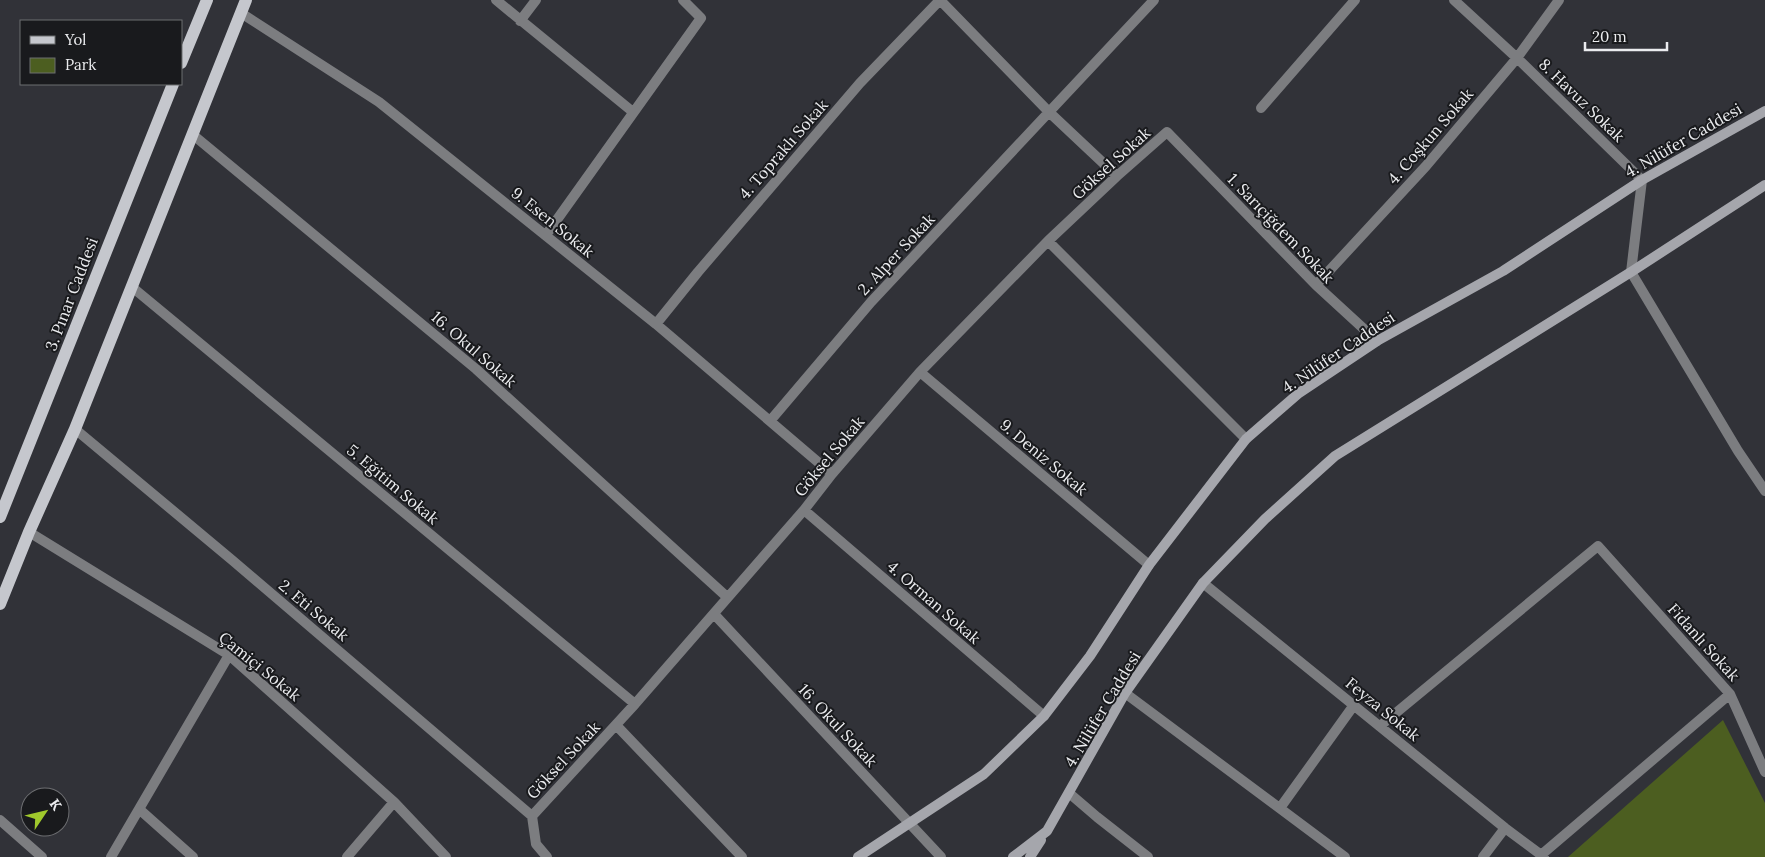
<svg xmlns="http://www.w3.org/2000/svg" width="1765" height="857" viewBox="0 0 1765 857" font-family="Lora,serif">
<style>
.green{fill:#4c5e20}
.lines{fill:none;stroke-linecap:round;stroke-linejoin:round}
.street{stroke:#7c7d80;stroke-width:10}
.secondary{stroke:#a5a6ac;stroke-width:10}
.primary{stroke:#c5c7cd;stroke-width:12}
.labels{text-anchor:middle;stroke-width:4;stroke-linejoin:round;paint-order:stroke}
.street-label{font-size:16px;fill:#ebecef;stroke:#191a1d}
</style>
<rect width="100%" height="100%" fill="#313238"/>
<path class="green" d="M1723,720l42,83v54h-197z"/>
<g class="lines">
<path class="street" d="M496,0l137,112
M940,0l110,113 67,63
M1454,0l63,58 125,122 -11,92 107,179 27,40
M241,13l138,89 277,222 176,150
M520,21l16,-21
M1261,108l94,-108
M192,134l284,235 251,228
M546,235l155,-217 -18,-18
M1048,241l198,198
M1316,285l110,-119 91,-108 42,-58
M132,287l503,417
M656,324l42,-52 162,-189 80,-83
M920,372l229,193
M770,421l101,-119 283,-302
M75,429l157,131 300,256
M804,510l240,206
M29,532l200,123 165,147 52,55
M1203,583l302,245 39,29
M714,614l227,243
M1125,693l220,164
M616,725l126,132
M1380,726l218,-180 132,148 35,78
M1069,793l28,24 51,40
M1280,808l74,-103
M139,809l54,48
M532,816l103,-112 169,-194 28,-36 88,-102 128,-131 69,-65 50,-44 149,153 61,56
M532,816l4,28 11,13
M0,820l42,37
M1541,855l189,-161
M111,857l118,-202
M347,857l47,-55
M1483,857l22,-29"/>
<path class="secondary" d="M858,857l126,-83 60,-58 46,-60 59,-91 97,-126 53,-46 78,-52 126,-70 139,-91 123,-69
M1013,857l34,-26 78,-138 78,-110 62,-64 70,-63 296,-184 134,-87
M1030,857l11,-17"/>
<path class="primary" d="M181,63l26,-63
M0,517l173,-433
M0,604l29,-72 46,-103 171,-429"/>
</g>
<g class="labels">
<g class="street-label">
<text transform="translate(1582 100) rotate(44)" y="6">8. Havuz Sokak</text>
<text transform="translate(1430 136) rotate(-49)" y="6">4. Coşkun Sokak</text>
<text transform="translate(1683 140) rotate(-30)" y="6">4. Nilüfer Caddesi</text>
<text transform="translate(783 149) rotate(-49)" y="6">4. Topraklı Sokak</text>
<text transform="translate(1111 163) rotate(-42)" y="6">Göksel Sokak</text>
<text transform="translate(553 222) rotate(39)" y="6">9. Esen Sokak</text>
<text transform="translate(1281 228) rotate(46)" y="6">1. Sarıçiğdem Sokak</text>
<text transform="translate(896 254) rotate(-47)" y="6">2. Alper Sokak</text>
<text transform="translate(71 294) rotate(-69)" y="6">3. Pınar Caddesi</text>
<text transform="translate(474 349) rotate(41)" y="6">16. Okul Sokak</text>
<text transform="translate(1338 352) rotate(-34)" y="6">4. Nilüfer Caddesi</text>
<text transform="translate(829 456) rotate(-50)" y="6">Göksel Sokak</text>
<text transform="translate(1044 457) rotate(40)" y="6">9. Deniz Sokak</text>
<text transform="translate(393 484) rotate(40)" y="6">5. Eğitim Sokak</text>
<text transform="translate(934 602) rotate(41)" y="6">4. Orman Sokak</text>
<text transform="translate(314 610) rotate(40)" y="6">2. Eti Sokak</text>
<text transform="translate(1704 642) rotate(48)" y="6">Fidanlı Sokak</text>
<text transform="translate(260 666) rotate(39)" y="6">Çamiçi Sokak</text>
<text transform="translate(1102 709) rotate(-59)" y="6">4. Nilüfer Caddesi</text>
<text transform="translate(1383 709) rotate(39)" y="6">Feyza Sokak</text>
<text transform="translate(838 725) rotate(47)" y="6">16. Okul Sokak</text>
<text transform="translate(563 760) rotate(-47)" y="6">Göksel Sokak</text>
</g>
</g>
<rect x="20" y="20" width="162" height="65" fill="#191a1d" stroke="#6d6e71"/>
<rect x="30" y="36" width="25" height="8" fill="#c5c7cd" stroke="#6d6e71"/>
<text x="65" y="45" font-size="15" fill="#ebecef">Yol</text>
<rect x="30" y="58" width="25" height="15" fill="#4c5e20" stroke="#6d6e71"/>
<text x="65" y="70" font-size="15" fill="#ebecef">Park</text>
<g transform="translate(45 812) rotate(55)"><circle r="24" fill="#191a1d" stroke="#6d6e71"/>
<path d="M0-4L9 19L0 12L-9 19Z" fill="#a0c92c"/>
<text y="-8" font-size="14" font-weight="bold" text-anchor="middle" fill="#ebecef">K</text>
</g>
<path d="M1585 42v8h82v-8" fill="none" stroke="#ebecef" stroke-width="2.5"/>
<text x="1592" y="42" font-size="15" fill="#ebecef" stroke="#191a1d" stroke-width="4" paint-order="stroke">20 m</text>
</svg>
